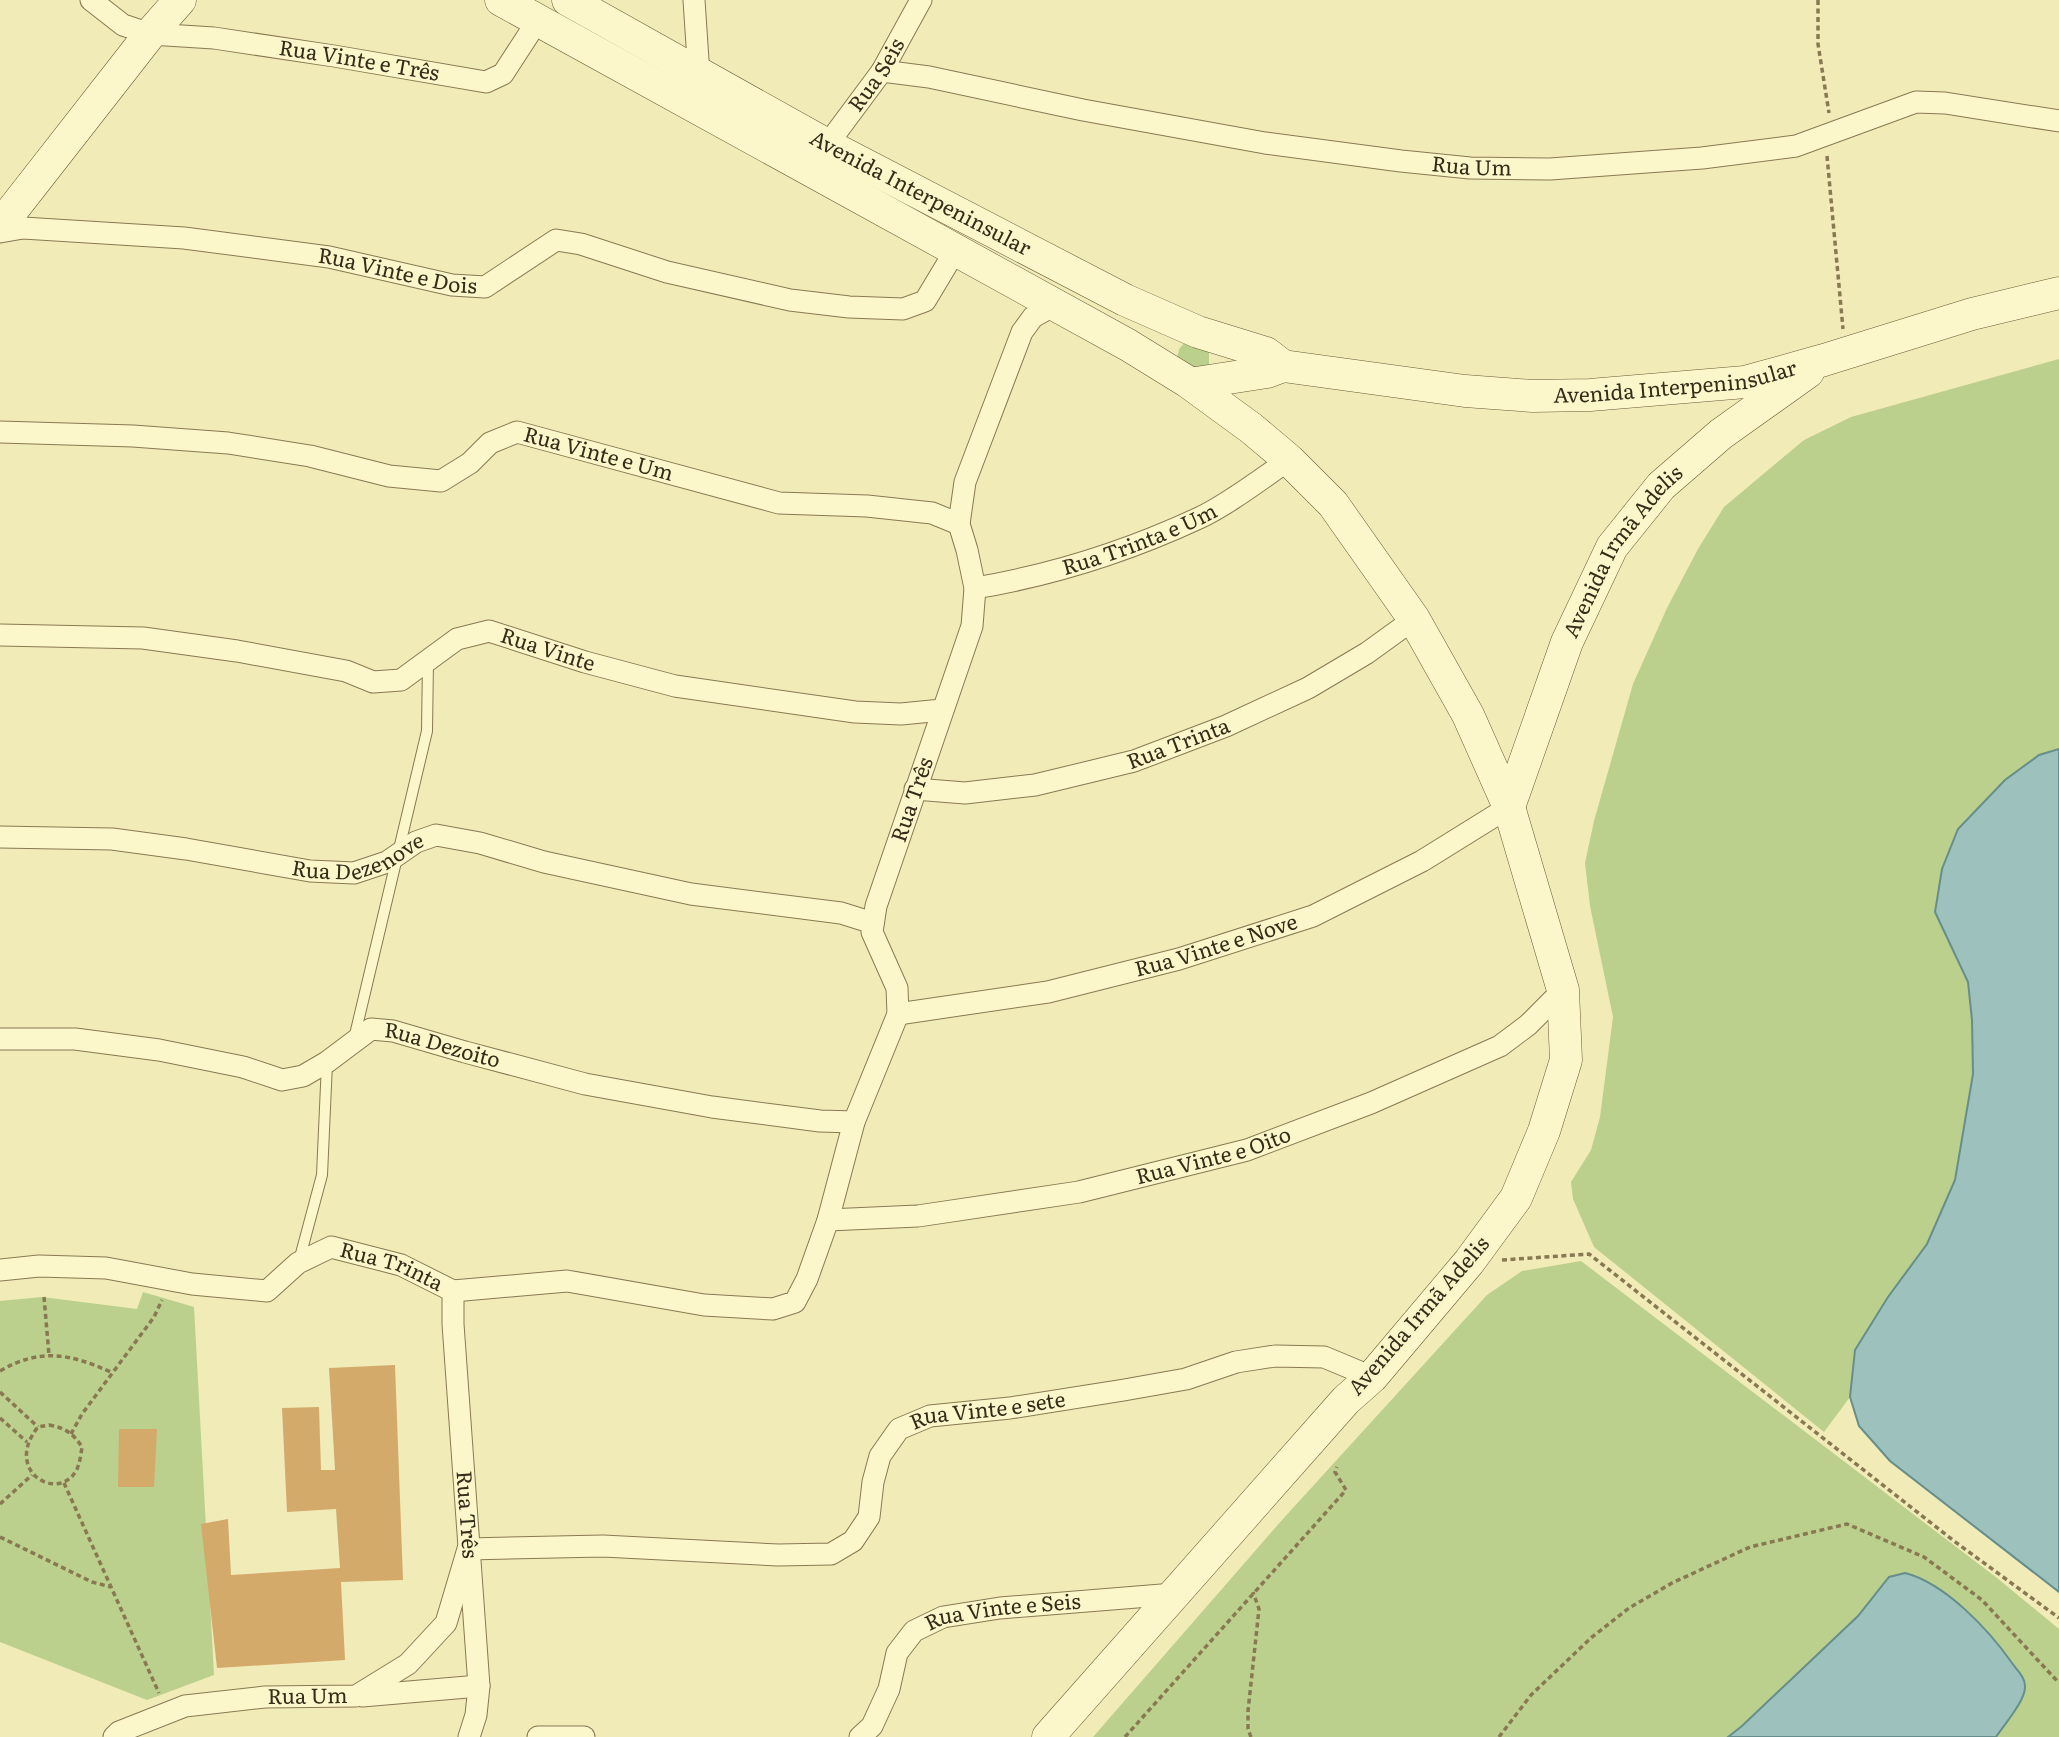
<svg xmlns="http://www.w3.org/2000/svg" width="2059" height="1737" viewBox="0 0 2059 1737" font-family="Literata,serif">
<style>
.green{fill:#bbd08c}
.water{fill:#9dc1bd;stroke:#658e8c;stroke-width:2}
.building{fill:#d3aa6a}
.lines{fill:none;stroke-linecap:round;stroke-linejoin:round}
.lane-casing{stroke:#887952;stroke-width:12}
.street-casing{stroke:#887952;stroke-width:23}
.secondary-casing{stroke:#6a5a35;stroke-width:33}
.path{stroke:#887952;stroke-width:3.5;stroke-dasharray:5 3.5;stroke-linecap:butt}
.lane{stroke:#fcf7cb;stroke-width:10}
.street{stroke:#fcf7cb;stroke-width:21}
.secondary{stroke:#fcf7cb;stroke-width:32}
.labels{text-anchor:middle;stroke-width:5;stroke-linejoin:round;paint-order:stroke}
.street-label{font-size:21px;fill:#362c19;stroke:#f8f4c8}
</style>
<rect width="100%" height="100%" fill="#f1ebb8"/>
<path class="green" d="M1186,341l23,8v16l-8,7 -24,-13 2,-10z
M2059,359v390l-20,6 -81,74 -16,40 -6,43 32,70 4,38 1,54 -18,106 -28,64 -39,53 -33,53 -5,47 -26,35 -230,-185 -21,-48 -2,-17 20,-32 9,-33 13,-100 -23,-111 -5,-43 9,-42 39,-137 34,-76 31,-59 26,-42 80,-67 47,-23z
M1581,1261l416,317 62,51v108h-966l189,-217 205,-225 35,-24z
M143,1292l51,15 20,368 -67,25 -147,-58v-341l42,-4 95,12z"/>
<path class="water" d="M2059,749v843l-169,-131 -31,-35 -9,-29 5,-47 33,-53 39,-53 28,-64 18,-106 -1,-54 -4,-38 -33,-70 7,-43 16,-40 47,-49 34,-25z
M1905,1573c40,10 84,57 107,90 5,7 13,14 13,23 1,14 -21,39 -29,51h-268l14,-11 116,-110 31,-39z"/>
<path class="building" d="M395,1365l8,215 -62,2 4,78 -128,8 -16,-144 27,-5 3,56 109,-7 -4,-59 -49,3 -5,-104 37,-1 2,63h14l-6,-102z
M119,1429h38l-3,58h-36z"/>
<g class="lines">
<g class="lane-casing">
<path id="lane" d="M354,1039l73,-308 1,-70
M299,1261l23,-86 5,-112"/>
</g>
<g class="street-casing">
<g id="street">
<path id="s1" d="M91,0l32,25 27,9 64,4 120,18 152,26 17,-8 35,-54"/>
<path d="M694,0l5,75"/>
<path id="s2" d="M882,71l47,6 154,33 182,33 136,18 69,7 80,1 152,-11 94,-12 120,-44 29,1 114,18"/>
<path id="s3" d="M827,145l55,-74 39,-71"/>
<path id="s4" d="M0,232l23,-4 161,10 145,19 123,28 33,2 71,-47 25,4 86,28 123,28 59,7 54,2 22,-8 30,-50"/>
<path id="s5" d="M0,432l133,4 95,7 82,13 79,20 52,5 29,-18 20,-20 27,-11 262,71 88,3 65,7 27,11"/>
<path id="s6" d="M975,588c78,-13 153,-37 224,-70 30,-14 63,-40 90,-58"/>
<path id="s7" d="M0,635l143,3 94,13 109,20 27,11 28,-2 56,-41 32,-8 96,31 90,24 180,26 46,2 41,-4"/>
<path id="s8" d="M915,789l50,4 70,-8 99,-24 92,-35 82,-38 59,-35 47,-34"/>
<path id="s9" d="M0,837l112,2 74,10 124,22 44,2 33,-11 29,-20 20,-7 44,8 64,19 147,32 150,19 32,10"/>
<path id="s10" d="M898,1014l150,-22 131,-33 134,-43 109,-55 87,-54"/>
<path id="s11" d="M0,1039h75l84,11 84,17 39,13 21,-4 24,-14 44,-33 22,2 72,21 120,32 127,23 108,14 34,1"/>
<path id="s12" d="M828,1220l90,-4 161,-24 168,-42 124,-47 129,-57 28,-21 35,-35"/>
<path id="s13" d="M0,1270l39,-4 67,2 86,16 75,7 31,-28 33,-16 70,18 52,26 114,-10 137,24 69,4 22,-7 12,-23 21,-59 26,-98 44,-108 -1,-26 -25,-56 4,-26 96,-280 3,-38 -8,-38 -8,-26 6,-42 57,-150 11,-15 22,-12"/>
<path id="s14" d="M453,1291v33l26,362 -3,29 -7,22"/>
<path d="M362,1696l117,-10"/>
<path id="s15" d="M114,1737l5,-5 66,-26 80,-9 91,-1 52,-32 38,-41 22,-74 135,-3 175,9 53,-1 22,-13 16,-24 4,-35 7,-26 19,-27 31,-13 80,-8 114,-18 62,-11 50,-17 39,-6 49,1 48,20"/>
<path d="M538,1737h46"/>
<path id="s16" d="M860,1737l12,-11 17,-37 8,-36 17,-22 29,-14 57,-9 174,-14"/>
</g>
</g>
<g class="secondary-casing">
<g id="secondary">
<path d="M501,0l627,345 60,37 63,46 38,32 44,44 81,115 54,96 41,92 54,183 3,70 -22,71 -28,67 -47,64 -97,115 -26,23 -298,337"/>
<path id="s17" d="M568,0l259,145 298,155 73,32 68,21 17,13 182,25 68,5 57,-1 155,-13 79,-22 148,-46 87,-21"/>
<path d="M0,226l150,-192 30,-34"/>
<path d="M1196,383l71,-11 16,-6"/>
<path id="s18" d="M1509,807l58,-165 45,-95 49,-61 60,-52 87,-62"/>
</g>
</g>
<path class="path" d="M1818,0v44l11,69
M1827,156l16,173
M1502,1260l87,-6 365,287 105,77
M44,1297l5,58
M0,1371c41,-24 71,-17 113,2
M0,1392l38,35
M0,1418l27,24
M49,1425c16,3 24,8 33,22 -1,7 -2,15 -5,22 -17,35 -75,3 -39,-42z
M71,1434l11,-20 72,-97 8,-17
M64,1483l95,210
M0,1504l32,-29
M0,1537l92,45 19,5
M1125,1737l221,-247 -11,-18 2,-5
M1251,1737l-3,-8v-18l11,-102 -6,-17
M1499,1737l32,-42 61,-58 37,-29 43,-25 78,-36 97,-23 77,33 58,43 77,83"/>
<use href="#lane" class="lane"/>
<use href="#street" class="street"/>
<use href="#secondary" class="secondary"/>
</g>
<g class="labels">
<g class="street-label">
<text dy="7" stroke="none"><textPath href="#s1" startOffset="280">Rua Vinte e Três</textPath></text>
<text dy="7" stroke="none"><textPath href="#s3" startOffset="86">Rua Seis</textPath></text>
<text dy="7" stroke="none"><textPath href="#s2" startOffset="598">Rua Um</textPath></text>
<text dy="7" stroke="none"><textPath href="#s17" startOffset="402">Avenida Interpeninsular</textPath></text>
<text dy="7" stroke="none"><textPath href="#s4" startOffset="401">Rua Vinte e Dois</textPath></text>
<text dy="7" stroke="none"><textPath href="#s17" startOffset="1200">Avenida Interpeninsular</textPath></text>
<text dy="7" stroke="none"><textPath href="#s5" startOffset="621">Rua Vinte e Um</textPath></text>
<text dy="7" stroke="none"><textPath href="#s6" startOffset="172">Rua Trinta e Um</textPath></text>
<text dy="7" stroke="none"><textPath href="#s18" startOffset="282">Avenida Irmã Adelis</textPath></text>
<text dy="7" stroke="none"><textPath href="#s7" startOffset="570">Rua Vinte</textPath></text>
<text dy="7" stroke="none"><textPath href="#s8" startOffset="270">Rua Trinta</textPath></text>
<text dy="7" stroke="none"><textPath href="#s13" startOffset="1356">Rua Três</textPath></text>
<text dy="7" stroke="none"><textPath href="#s9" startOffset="364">Rua Dezenove</textPath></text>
<text dy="7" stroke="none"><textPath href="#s10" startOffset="326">Rua Vinte e Nove</textPath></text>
<text dy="7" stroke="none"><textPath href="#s11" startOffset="464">Rua Dezoito</textPath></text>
<text dy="7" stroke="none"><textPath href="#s12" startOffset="392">Rua Vinte e Oito</textPath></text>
<text dy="7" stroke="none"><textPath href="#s13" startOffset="411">Rua Trinta</textPath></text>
<text transform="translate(1419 1316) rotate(-49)" y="7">Avenida Irmã Adelis</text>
<text dy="7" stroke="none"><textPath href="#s15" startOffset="1048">Rua Vinte e sete</textPath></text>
<text dy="7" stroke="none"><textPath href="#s14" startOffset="224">Rua Três</textPath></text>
<text dy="7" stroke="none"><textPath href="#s16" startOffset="214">Rua Vinte e Seis</textPath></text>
<text dy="7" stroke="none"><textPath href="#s15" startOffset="201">Rua Um</textPath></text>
</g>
</g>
</svg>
